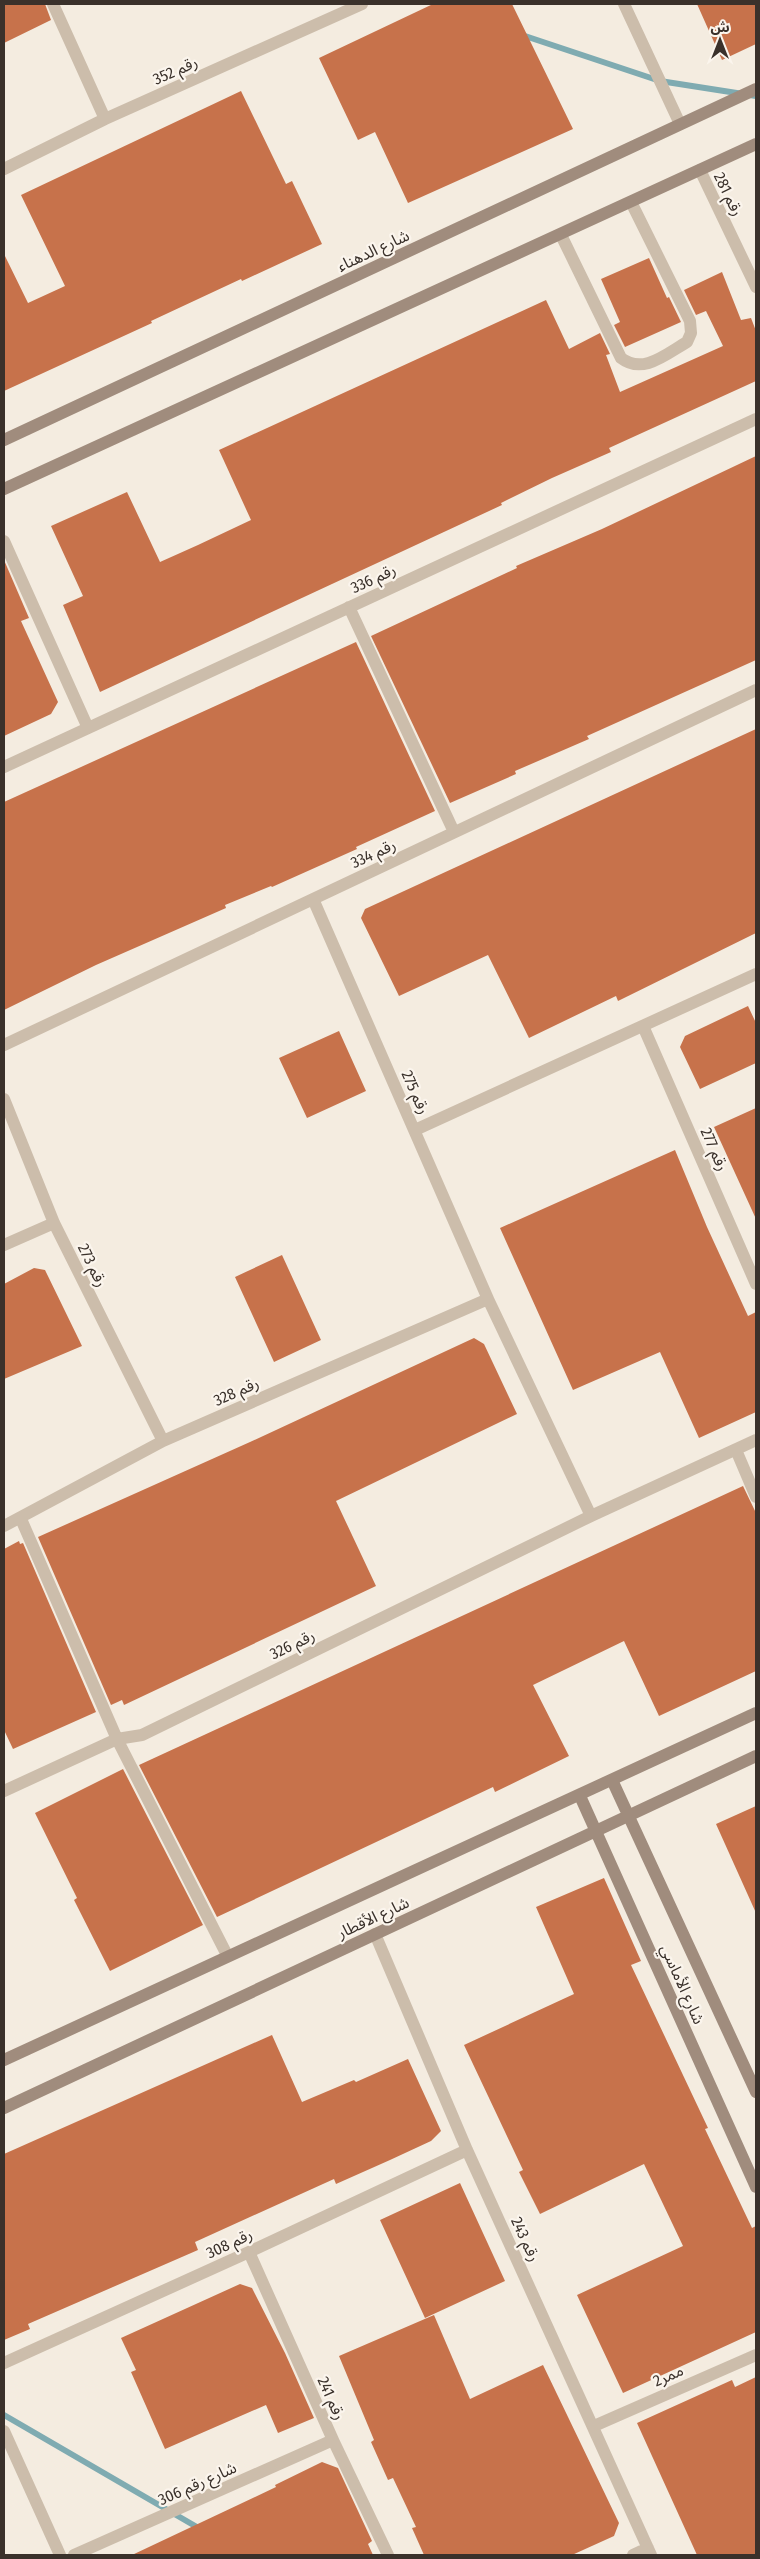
<svg xmlns="http://www.w3.org/2000/svg" width="760" height="2559" viewBox="0 0 760 2559" font-family="'Fira Sans Condensed','Noto Sans Arabic',sans-serif">
<style>
.lines{fill:none;stroke-linecap:round;stroke-linejoin:round}
.stream{stroke:#7fabb1;stroke-width:6}
.building{fill:#c7724b}
.lane{stroke:#ccbdab;stroke-width:12}
.street{stroke:#ccbdab;stroke-width:12}
.secondary{stroke:#a08c7d;stroke-width:12}
.labels{text-anchor:middle;stroke-width:4.5;stroke-linejoin:round;paint-order:stroke}
.street-label{font-size:16px;fill:#3a312b;stroke:#fbf5ed}
</style>
<rect width="100%" height="100%" fill="#f4ece0"/>
<g class="lines">
<path class="stream" d="M522,35l138,46 96,15
M4,2415l198,115"/>
</g>
<path class="building" d="M4,4h41l6,16 -47,23z
M433,4h79l61,125 -165,74 -33,-71 -17,8 -39,-82z
M697,4h59v40l-34,16z
M241,91l45,93 6,-3 30,63 -80,37 -1,-2 -90,42 1,2 -148,68v-137l24,49 37,-17 -44,-91z
M649,258l18,40 2,-1 12,25 -56,25 -11,-22 6,-3 -19,-43z
M722,272l19,48 10,-2 5,13v50l-147,67 2,4 -59,26 -51,25 1,2 -402,187 -37,-87 20,-9 -32,-70 76,-34 33,70 38,-17 53,-25 -32,-70 327,-150 23,49 31,-16 10,21 -4,1 14,37 103,-46 -17,-35 -10,4 -12,-25z
M756,456v204l-169,76 2,3 -74,32 1,3 -66,29 -79,-167 146,-68 -1,-2 86,-37z
M4,560l25,58 -8,3 37,81 -7,12 -47,22z
M356,642l79,169 -79,36 1,2 -85,38 -1,-1 -46,19 1,3 -130,57 -92,45v-208z
M756,729v204l-138,68 -2,-5 -87,42 -41,-83 -89,41 -38,-78 4,-9z
M748,1006l8,17v40l-56,26 -20,-42 5,-11z
M339,1031l27,60 -59,27 -28,-60z
M756,1108v111l-42,-92z
M675,1150l32,77 41,89 8,-4v100l-57,26 -39,-86 -87,38 -73,-162z
M282,1255l39,85 -47,22 -39,-85z
M34,1268l11,2 37,76 -78,33v-95z
M474,1338l10,6 33,70 -181,87 40,85 -252,119 -2,-5 -11,5 -73,-168 212,-95z
M743,1486l13,27v158l-97,45 -35,-75 -91,44 36,71 -74,36 -2,-5 -276,130 -78,-152z
M19,1541l1,3 3,-1 73,169 -83,37 -9,-19v-181z
M123,1769l80,156 -93,46 -36,-71 3,-2 -42,-85z
M756,1806v107l-40,-89z
M604,1878l37,83 -10,4 77,163 -3,1 47,99 4,-2v106l-133,61 -46,-98 106,-49 -39,-82 -104,50 -21,-42 4,-2 -59,-125 110,-51 -38,-87z
M272,2035l30,67 52,-22 2,2 52,-23 33,72 -10,10 -41,19 -54,24 -2,-5 -139,63 3,8 -170,74 2,5 -26,11v-186z
M460,2183l45,98 -80,37 -45,-98z
M240,2284l12,4 33,65 29,65 -36,15 -12,-28 -101,44 -34,-77 5,-2 -15,-32z
M434,2315l36,84 73,-34 76,158 -5,13 -42,19h-148l-12,-27 4,-1 -23,-49 -5,2 -17,-38 3,-2 -35,-84z
M756,2377v178h-59l-60,-132 95,-43 3,7z
M322,2462l16,6 34,73 -4,3 5,11h-241l144,-68 -1,-2z"/>
<g class="lines">
<path class="lane" d="M561,235l60,123c22,17 45,-4 66,-16l4,-9 -1,-12 -59,-119"/>
<path class="street" d="M53,4l52,115
M624,4l56,120
M4,169l101,-50 257,-115
M700,170l56,117
M4,541l84,187
M349,607l105,225
M4,767l752,-348
M313,899l175,400 103,217
M643,1026l113,258
M4,1045l752,-355
M4,1099l50,124 109,218
M415,1130l341,-156
M4,1245l50,-22
M736,1450l20,47
M21,1519l96,220 110,216
M4,1526l159,-85 325,-142
M4,1791l113,-52 25,-4 449,-219 165,-76
M375,1934l92,216 184,405
M249,2252l84,188 55,115
M4,2363l245,-111 218,-102
M594,2426l162,-71
M4,2431l56,124
M74,2555l259,-115
M633,2555l15,-7"/>
<path class="secondary" d="M4,440l752,-351
M4,489l752,-345
M612,1780l144,312
M580,1796l176,391
M4,2060l752,-347
M4,2108l752,-352"/>
</g>
<g class="labels">
<g class="street-label">
<text transform="translate(175 70) rotate(-24)" y="6">رقم 352</text>
<text transform="translate(729 194) rotate(64)" y="6">رقم 281</text>
<text transform="translate(373 250) rotate(-25)" y="6">شارع الدهناء</text>
<text transform="translate(373 578) rotate(-25)" y="6">رقم 336</text>
<text transform="translate(373 853) rotate(-25)" y="6">رقم 334</text>
<text transform="translate(416 1092) rotate(66)" y="6">رقم 275</text>
<text transform="translate(715 1149) rotate(66)" y="6">رقم 277</text>
<text transform="translate(93 1265) rotate(64)" y="6">رقم 273</text>
<text transform="translate(236 1391) rotate(-24)" y="6">رقم 328</text>
<text transform="translate(292 1644) rotate(-26)" y="6">رقم 326</text>
<text transform="translate(373 1917) rotate(-25)" y="6">شارع الأقطار</text>
<text transform="translate(683 1984) rotate(66)" y="6">شارع الأماسي</text>
<text transform="translate(526 2239) rotate(65)" y="6">رقم 243</text>
<text transform="translate(229 2243) rotate(-25)" y="6">رقم 308</text>
<text transform="translate(668 2375) rotate(-24)" y="6">ممر2</text>
<text transform="translate(332 2398) rotate(66)" y="6">رقم 241</text>
<text transform="translate(197 2483) rotate(-24)" y="6">شارع رقم 306</text>
</g>
</g>
<rect width="760" height="2559" fill="none" stroke="#3a312b" stroke-width="10"/>
<g transform="translate(720 40)" stroke="#fbf5ed" stroke-width="4" paint-order="stroke">
<path d="M0-4L9 19L0 12L-9 19Z" fill="#3a312b"/>
<text y="-8" font-size="14" font-weight="bold" text-anchor="middle" fill="#3a312b">ش</text>
</g>
</svg>
